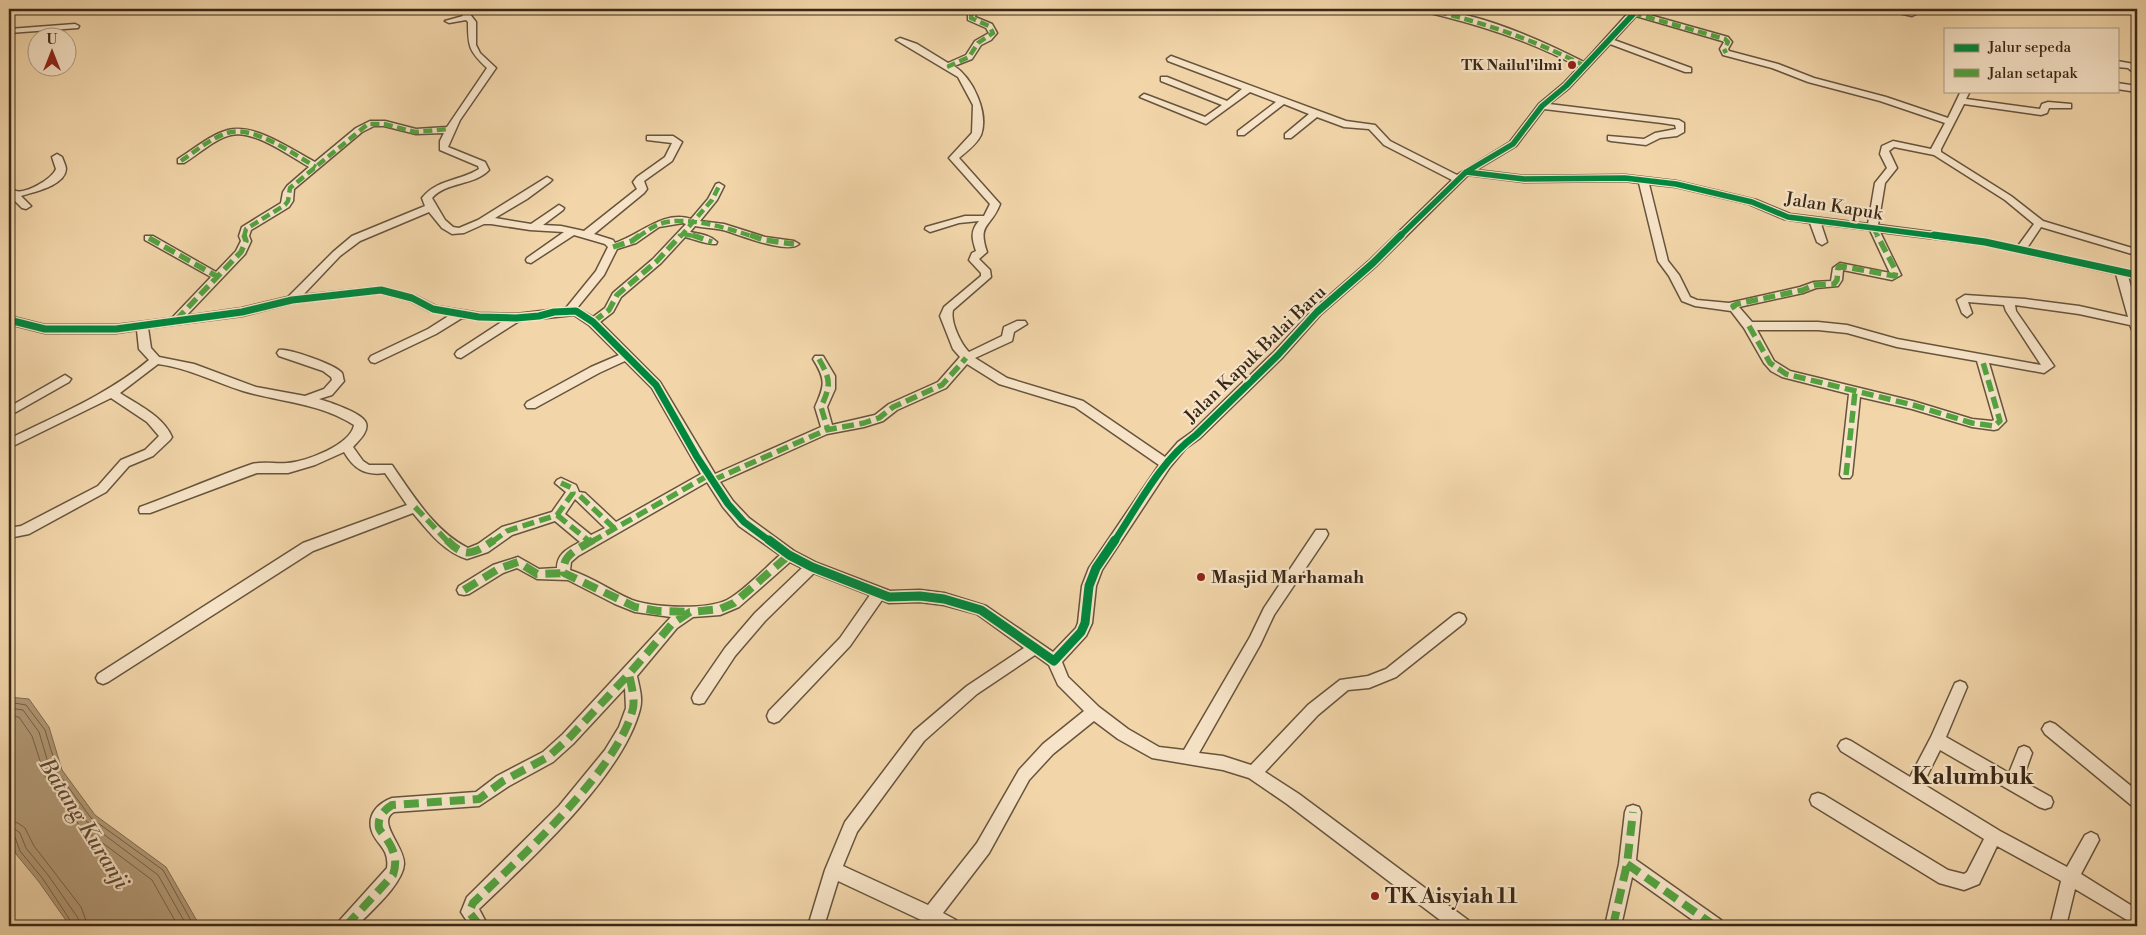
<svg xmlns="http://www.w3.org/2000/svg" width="2146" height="935" viewBox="0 0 2146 935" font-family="'Libre Bodoni',serif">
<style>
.water{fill:#b39b78;stroke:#826d51}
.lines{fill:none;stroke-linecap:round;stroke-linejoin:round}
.shore{stroke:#766248;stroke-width:1}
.street-casing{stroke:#67543c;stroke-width:3}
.street{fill:#f7e4c8;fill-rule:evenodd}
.quiet-far2{stroke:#53a340;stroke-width:4.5;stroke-dasharray:9 4.5;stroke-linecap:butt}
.quiet-far1{stroke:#53a340;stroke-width:5.5;stroke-dasharray:12 5.5;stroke-linecap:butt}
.quiet{stroke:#53a340;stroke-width:8;stroke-dasharray:15 8;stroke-linecap:butt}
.cycleway-far2-casing{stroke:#f7e4c8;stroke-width:8}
.cycleway-far1-casing{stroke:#f7e4c8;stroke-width:10}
.cycleway-casing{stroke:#f7e4c8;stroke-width:12}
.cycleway-far2{stroke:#00873e;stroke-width:5.5}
.cycleway-far1{stroke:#00873e;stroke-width:7}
.cycleway{stroke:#00873e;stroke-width:9}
.poi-dot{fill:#8f2418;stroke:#f7e4c8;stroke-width:2}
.labels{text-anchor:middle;stroke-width:4.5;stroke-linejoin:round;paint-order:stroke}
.far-poi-label{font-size:15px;font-weight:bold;fill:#392817;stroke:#f7e4c8;text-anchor:end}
.street-label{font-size:18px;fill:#392817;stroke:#f7e4c8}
.poi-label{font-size:18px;font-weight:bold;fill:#392817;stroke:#f7e4c8;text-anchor:start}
.near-poi-label{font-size:21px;font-weight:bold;fill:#392817;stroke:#f7e4c8;text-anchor:start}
.near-water-label{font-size:22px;font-style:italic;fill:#5e4a34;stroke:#f7e4c8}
.near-quarter-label{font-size:24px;font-weight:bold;fill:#392817;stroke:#f7e4c8}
</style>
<rect width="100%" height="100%" fill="#f2d6aa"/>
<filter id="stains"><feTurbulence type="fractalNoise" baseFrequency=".004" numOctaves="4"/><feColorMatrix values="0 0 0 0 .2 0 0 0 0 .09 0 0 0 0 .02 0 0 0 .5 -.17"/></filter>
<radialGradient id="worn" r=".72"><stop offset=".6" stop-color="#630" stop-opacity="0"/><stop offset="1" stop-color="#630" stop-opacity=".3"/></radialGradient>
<path class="water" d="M9,697l20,2 20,28 13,43 33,45 71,52 34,59h-130l-31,-44 -23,-28 -7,-21z"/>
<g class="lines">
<path class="shore" d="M9,702l17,3 19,25 13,43 33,45 72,52 31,56
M9,708l14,2 16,22 13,44 34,45 72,54 29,51
M9,716l10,1 13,19 14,43 34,47 72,54 26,46
M9,821l9,2 7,5 9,18 47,61 7,19
M9,828l6,1 5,4 6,15 22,27 30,43 2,8
M9,835l6,2 5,14 23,28 31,47"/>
<g class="street-casing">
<path id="street" d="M458,9h8l10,13v23l4,8 16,15 -36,52 -12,27 37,15 4,8c-15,16 -42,11 -57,28l13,22 8,7 6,1 19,-8 69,-43 5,3 -2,2 -23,17 -32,19 36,6 28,-19 5,3 -1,2 -20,15 18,1 23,5 53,-42 -4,-7 4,-5 28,-20 7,-14 -25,-3v-4h26l9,6 -10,19 -28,20 3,8 -3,4 -50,41 19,6 2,3c25,-8 48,-33 76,-24l17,-20 8,-15 3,-1 5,3 -7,14 -17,21 24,3 41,13 29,4 5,3c-12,11 -61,-10 -76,-14 -9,-2 -18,-2 -28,-4l-5,6c10,2 20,3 27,10l-1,2c-8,1 -22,-5 -31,-7l-24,26 -40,34 -8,15 -13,10 60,60 55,92 106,-47 -6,-20c10,-22 11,-27 -2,-48l2,-3h8l12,20v13l-8,18 5,18 43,-10 14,-11 49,-22 22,-25 -7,-8 -13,-33 4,-9 37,-31v-3l-12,-13 3,-7 4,-2c-4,-12 -6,-20 3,-30l-20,2 -29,9 -5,-3 1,-2 39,-11h19l6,-12 -41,-46 23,-25 1,-28 -15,-28 -62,-37 4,-2 17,6 31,19 18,-8 9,-14 14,-8 -3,-5 -18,-8v-8l4,-2 4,2 -1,5 17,7 5,9 -6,7 -10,5 -9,14 -18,7c19,12 35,47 27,69 -4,9 -15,17 -22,23l41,46c-9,24 -23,19 -13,48l-8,7 11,11 1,7 -38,33c-3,12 8,34 16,42l33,-16 2,-9 13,-6h8l2,3 -13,8 -2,9 -37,17 32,20 76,23 82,56 13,-15 14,-10 82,-80 39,-42 56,-49 83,-81 -68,-35 -15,-16 -25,-2 -27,-10 -26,21h-6v-4l24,-20 -25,-10 -40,31h-6v-4l38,-29 -26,-10 -44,32 -66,-27 4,-3 3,1 58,22 17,-12 -61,-24v-4h6l60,24 15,-12 -74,-28 -1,-2 4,-3 175,65 29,4 15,16 67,34 53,-33 29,-38 24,-20 16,-17c-50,-27 -102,-43 -157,-56l-1,-2c50,0 118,30 163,53l46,-51 4,-2h8l-3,3 89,25 4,5 -4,7 1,2 49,13 36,14 72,19 62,21 13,-27h9l-4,8 74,10 2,-5 6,-2 23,2v4h-22l-2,5 -6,2 -77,-11 -23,45v3l70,44 32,25 89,27 5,-1v6l-5,1 -91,-27 -14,21 110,24v6l-9,-2 9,34v23l-4,-1 -3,-7 -51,-11 -64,-9 1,6 38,55 -10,7 -55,-10 17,58 -8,8 -4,1 -22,-3 -60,-18 -52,-12 -8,78 -2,3h-8l-2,-3 9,-81 -67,-17 -11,-6 -7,-8 -20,-35 -13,-17 -36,-5 -13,-5 -13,-25 -11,-15 -19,-78 -14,-2 -101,1 -56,-7 -91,90 -56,49 -39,44 -82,80 -14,10 -16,19 -68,103 -6,16 -4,37 -6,13 -24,26 6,15 31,30 29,22 31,18 25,3 66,-113 14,-29 52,-78h10l2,4 -2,4 -52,77 -14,30 -61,108 24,3 28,9 57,-60 32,-25 28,-4 18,-7 68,-54 5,-2 5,2 2,4 -2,4 -68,54 -27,11 -21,2 -30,25 -53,57 34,22 169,126 2,6h-22l-161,-122 -38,-26 -26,-8 -71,-12 -34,-19 -24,-18 -41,33 -24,26 -40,73 -46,60 13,7 2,6h-24l-96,-45 -14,45h-16l17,-56 20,-48 69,-91 53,-45 57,-38 -47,-34 -33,-9 -24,-3 -31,1 -7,-3 -32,46 -71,75 -5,2 -5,-2 -2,-5 2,-5 71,-73 30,-43 -56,-22 -49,48 -30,35 -31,47 -5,1 -5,-1 -2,-5 2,-5 31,-45 30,-35 47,-45 -12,-6 -51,45 -19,8 -27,2 -16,11 -40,48c2,10 6,22 3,33 -17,67 -111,152 -161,200l9,17h-18l-9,-14 6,-15 92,-91 46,-56 14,-23 7,-19 -1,-20 -52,56 -20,18 -44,24 -30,20 -85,6c-18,10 11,35 10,52 -1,20 -33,47 -47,62h-19l2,-6 47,-52c3,-21 -13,-24 -16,-40 -3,-15 8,-25 21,-30l84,-6 21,-16 46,-24 20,-18 108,-117 -36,-5 -20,-8 -47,-24 -31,-1 -20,-11 -14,5 -34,21 -5,1 -5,-1 -2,-4 2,-4 34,-21 25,-8 21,12 18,-1c0,-15 12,-20 23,-26l-25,-21 -43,14 -24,17 -21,7c-23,-7 -39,-28 -54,-46l-100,38 -205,131 -5,2 -5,-2 -2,-4 2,-4 205,-131 104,-38 -22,-32c-20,3 -31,-4 -41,-21l-29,13 -27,8h-31l-107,40h-10l-1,-3 1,-3c38,-14 75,-30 112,-43 11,-3 24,0 35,-1 18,-1 64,-18 67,-38 -34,-22 -73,-23 -111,-34 -29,-9 -54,-23 -85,-27l-38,29c18,12 43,23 52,44l-2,3 -17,16 -24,10 -23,26 -77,42 -20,4v-10l12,-2 77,-40 23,-26 24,-10 14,-14 -12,-14 -36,-24 -102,50v-9c48,-24 98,-44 140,-79l-10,-11 -2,-19 -21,3h-71l-36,-9v-8l36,9h71l56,-7 39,-41 -66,-37v-4h8l63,36 20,-21 5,-10 -2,-5 3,-9 39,-24 2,-11 4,-6 22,-19c-19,-11 -56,-38 -78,-32 -17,4 -32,19 -47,28h-6v-4c16,-10 32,-24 50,-29 27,-7 64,20 87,32l41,-34 14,-7h15l31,8 31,-2 40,-59c-18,-17 -19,-21 -19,-46l-2,-2 -17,3 -4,-2 18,-5zM1636,16l86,25 2,1 -4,7 3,6 49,13 36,14 72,19 65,22 -14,26 -38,-8 -11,5 -2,8 7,14 -12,15 -7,41 -78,-10 -34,-14 -80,-19 -51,-6 -101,1 -48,-6 40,-24 28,-37 118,14 13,2 1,4 -21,4 -11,6 -36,-3v4l3,1 35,4 14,-7 17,-2 7,-4v-9l-5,-3 -130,-16 20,-16 41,-44 75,28h6v-4l-77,-28zM374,126h10l32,8 28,-1 -4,8v9l38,16 1,3c-19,12 -42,10 -57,29l3,8 -73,30 -19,16 -45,45 -46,11 -56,8 59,-62 6,-13 -2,-5 2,-6 38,-23 4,-6 1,-12 68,-57zM1894,147l40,8 71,45 29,24 -16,22 -33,-7 -107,-14 7,-42 12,-15 -8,-17zM1649,184l27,3 73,17 35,15 26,4 7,19 5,3 5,-3 -6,-18 49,6 20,43 -50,-10 -7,5 -2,13 -17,1 -14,5 -71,16 -32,-3 -7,-3 -11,-22 -11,-14zM429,212l13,16 10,6 12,-1 20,-9h7l39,6 34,2 -37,26 -1,2 1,2 4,1 43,-28 31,9 3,3 -12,24 -30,37 -50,6 -37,-1 -43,-7 -20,-10 -35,-9 -78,8 37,-39 20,-15zM683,223l3,1 -33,35 -40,34 -8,15 -12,9 -16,-9 27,-33 13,-26 19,-6 23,-16zM1880,232l105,13 131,29 12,43 -49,-11 -54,-7 -60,-4 -8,5 5,13 5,4 5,-4 -4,-11 36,3 2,6 35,54 -144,-26 -50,-14 -29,-3h-66l-13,-15 64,-14 13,-5 22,-2 4,-6 1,-10 49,10 9,-5zM381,293l27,7 21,11 21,4 -22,14 -57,27 -2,3 2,3 4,1 61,-29 26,-16 41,3 -46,30 -2,3 2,3 4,1 58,-37 55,-6 15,10 30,30 -28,12 -64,35 -2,3 2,3h8l64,-35 26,-12 27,27 49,86 -85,48 -31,-29 -6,-1 -3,-7 -15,-7 -4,2 -2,3 11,9 -14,20 -50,15 -24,17 -10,4c-33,-16 -56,-54 -76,-83h-23l-6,-4 -10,-14c5,-6 16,-15 13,-24 -3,-10 -37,-21 -47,-24l13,-4 12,-14c-1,-2 -1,-6 -2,-8 -6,-8 -54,-25 -63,-23l-2,3 2,3 44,15 8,6 1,3 -8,9 -19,7 -49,-9 -62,-23 -35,-7 -8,-9 -3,-20 94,-12 50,-13zM1757,330h61l29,3 50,14 80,14 17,59 -2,1 -20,-2 -59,-18 -123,-30 -16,-10zM967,364l32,20 76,23 84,58 -70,103 -7,18 -4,37 -2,5 -23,24 -67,-46 -42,-13 -24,-3 -30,1 -73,-28 -23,-12 -45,-33 -16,-17 -13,-19 107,-48 37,-7 19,-6 14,-11 49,-22zM707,482l16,25 16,19 41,29c-15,13 -37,37 -53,45 -21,10 -73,8 -95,0 -21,-9 -40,-23 -62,-30l1,-8 7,-6zM575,499l30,29 -14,7 -26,-21zM1035,655l14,10 9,20 26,26 -41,33 -24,26 -42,73 -49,62 -85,-39 14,-34 67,-91 53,-47z
M1881,9h16l19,5 -4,2z
M75,24l4,2 -1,2 -69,5v-4z
M2117,61l17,3 3,3v8l-9,-7 -11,-1z
M2117,83l20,3v6l-20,-3z
M57,154l5,3c1,3 4,9 4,12 -1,17 -33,23 -45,27l10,10 -5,3 -4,-1 -13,-13v-7c2,1 4,2 7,3 10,3 36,-12 40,-22l-4,-12z
M65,375l6,4 -2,3 -60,34v-9z
M1960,681l5,2 2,4 -21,50 63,36 10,-25 5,-2 5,2 3,5 -10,28 29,16 2,5 -2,5 -6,2 -6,-2 -99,-57 -17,34 77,47 67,36 18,-32 6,-3 6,3 2,5 -18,34 56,35v17l-62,-37 -9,37h-16l11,-45 -64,-35 -18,38 -15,6 -25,-7 -127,-78 -2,-5 2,-5 6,-2 6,2 124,75 16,4 3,-2 17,-33 -143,-88 -3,-5 3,-5 5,-2 5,2 59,36 21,-40 24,-54z
M2050,722l5,2 82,67v16l-6,-2 -86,-71 -3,-5 3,-5z
M1633,805l6,2 2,5 -5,48 85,60 2,6h-22l-69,-49 -11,49h-16l14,-62 6,-52 2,-5z"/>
</g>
<use href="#street" class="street"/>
<path class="quiet-far2" d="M1425,9c55,12 107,30 158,56
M1633,13l92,26 3,3 -4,7 2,4
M950,68l-1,-2 20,-9 9,-14 15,-10 -4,-7 -18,-8 1,-6
M181,161c15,-10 32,-25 50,-29 25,-5 64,23 85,35
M1873,227l5,10
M683,234l16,3
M244,237l2,-8 39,-24 3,-4 2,-13 78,-64h16l31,8 35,-3
M638,237c6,-4 11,-8 17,-11 25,-13 73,2 99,11
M680,237l32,-37 7,-14"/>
<path class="quiet-far1" d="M692,235l20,7
M750,235l14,5 30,4
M149,238l69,39
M613,247l19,-6 8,-6
M1735,309l-2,-3 4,-2 66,-14 11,-5 20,-1 3,-4 1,-12 2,-2 55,10 1,-5 -19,-36
M176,320l65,-68 5,-11 -2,-6
M593,322l16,-12 8,-15 40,-34 24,-26
M1749,326l21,37 16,11 127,31 59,18 22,3 6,-5 -18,-62
M819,359c12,21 12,26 2,48l7,23
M1846,475l9,-83
M713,480l113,-50 38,-7 15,-5 14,-11 49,-22 24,-27
M580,496l34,32
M415,507l33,35
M557,515l33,27
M492,542l15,-11 50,-16 16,-22 -1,-5 -11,-5
M591,542l118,-67"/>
<path class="quiet" d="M447,540c18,19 27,14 47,0
M588,540l2,2
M593,540c-14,9 -32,14 -29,33l71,34 23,4 32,1
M464,590l34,-21 20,-7 19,12 27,-1
M1627,864l88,62
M346,926l47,-51c5,-15 1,-25 -7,-37 -2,-3 -6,-7 -7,-10 -2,-11 5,-18 13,-23l87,-6 24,-18 45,-24 20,-18 61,-65 43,-50 18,-12 30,-3 14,-6 55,-48
M480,926l-11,-14 4,-9c45,-43 147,-135 160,-195 2,-11 -2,-23 -4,-34
M1613,926l14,-62 6,-52"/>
<g class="cycleway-far2-casing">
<path id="cycleway-far2" d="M1466,172l58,7 101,-1 51,6 76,18 36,15 156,20
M1399,237l67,-65 47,-28 29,-38 24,-20 72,-77"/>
</g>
<g class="cycleway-far1-casing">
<path id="cycleway-far1" d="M1934,235l51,7 152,33
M9,320l36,9h71l126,-17 50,-12 89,-10 31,8 21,11 46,8 37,1 23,-2 15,-4 22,-1 17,11 63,63 41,72 31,47 16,18 27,20
M1114,542c24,-36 46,-81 82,-107l82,-80 39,-43 56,-49 28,-28"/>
</g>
<g class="cycleway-casing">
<path id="cycleway" d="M769,540l20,15 23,12 77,30 31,-1 24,3 37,11 73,51 27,-29 4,-9 4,-37 7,-18 19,-28"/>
</g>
<use href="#cycleway-far2" class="cycleway-far2"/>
<use href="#cycleway-far1" class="cycleway-far1"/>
<use href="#cycleway" class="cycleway"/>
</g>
<g class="poi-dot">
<circle cx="1572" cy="65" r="5"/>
<circle cx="1201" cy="577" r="5"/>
<circle cx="1375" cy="896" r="5"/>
</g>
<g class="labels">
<g class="far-poi-label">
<text x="1562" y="70">TK Nailul'ilmi</text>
</g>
<g class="street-label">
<text transform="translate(1834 206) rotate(9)" y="6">Jalan Kapuk</text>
<text transform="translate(1255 354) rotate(-44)" y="6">Jalan Kapuk Balai Baru</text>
</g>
<g class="poi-label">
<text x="1211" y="583">Masjid Marhamah</text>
</g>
<g class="near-poi-label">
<text x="1385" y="903">TK Aisyiah 11</text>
</g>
<g class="near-water-label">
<text transform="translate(85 823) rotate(58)" y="8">Batang Kuranji</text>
</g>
<g class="near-quarter-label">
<text x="1973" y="784">Kalumbuk</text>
</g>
</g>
<rect width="2146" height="935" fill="none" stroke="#f2d6aa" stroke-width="30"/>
<rect x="10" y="10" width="2126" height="915" fill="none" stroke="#392817" stroke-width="2.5"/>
<rect x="15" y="15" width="2116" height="905" fill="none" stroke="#392817"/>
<rect x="1944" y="28" width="175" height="65" fill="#f7e4c8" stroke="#ab9981"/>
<rect x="1954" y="44" width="25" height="8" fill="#00873e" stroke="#ab9981"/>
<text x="1988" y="52" font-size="15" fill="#392817">Jalur sepeda</text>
<rect x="1954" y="69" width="25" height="8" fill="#53a340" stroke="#ab9981"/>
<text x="1988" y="78" font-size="15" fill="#392817">Jalan setapak</text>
<g transform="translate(52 52)"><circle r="24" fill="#f7e4c8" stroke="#ab9981"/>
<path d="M0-4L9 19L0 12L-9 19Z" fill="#8f2418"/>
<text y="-8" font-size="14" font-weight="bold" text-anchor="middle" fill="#392817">U</text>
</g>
<rect width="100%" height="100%" filter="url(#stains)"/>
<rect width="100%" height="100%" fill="url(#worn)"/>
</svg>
